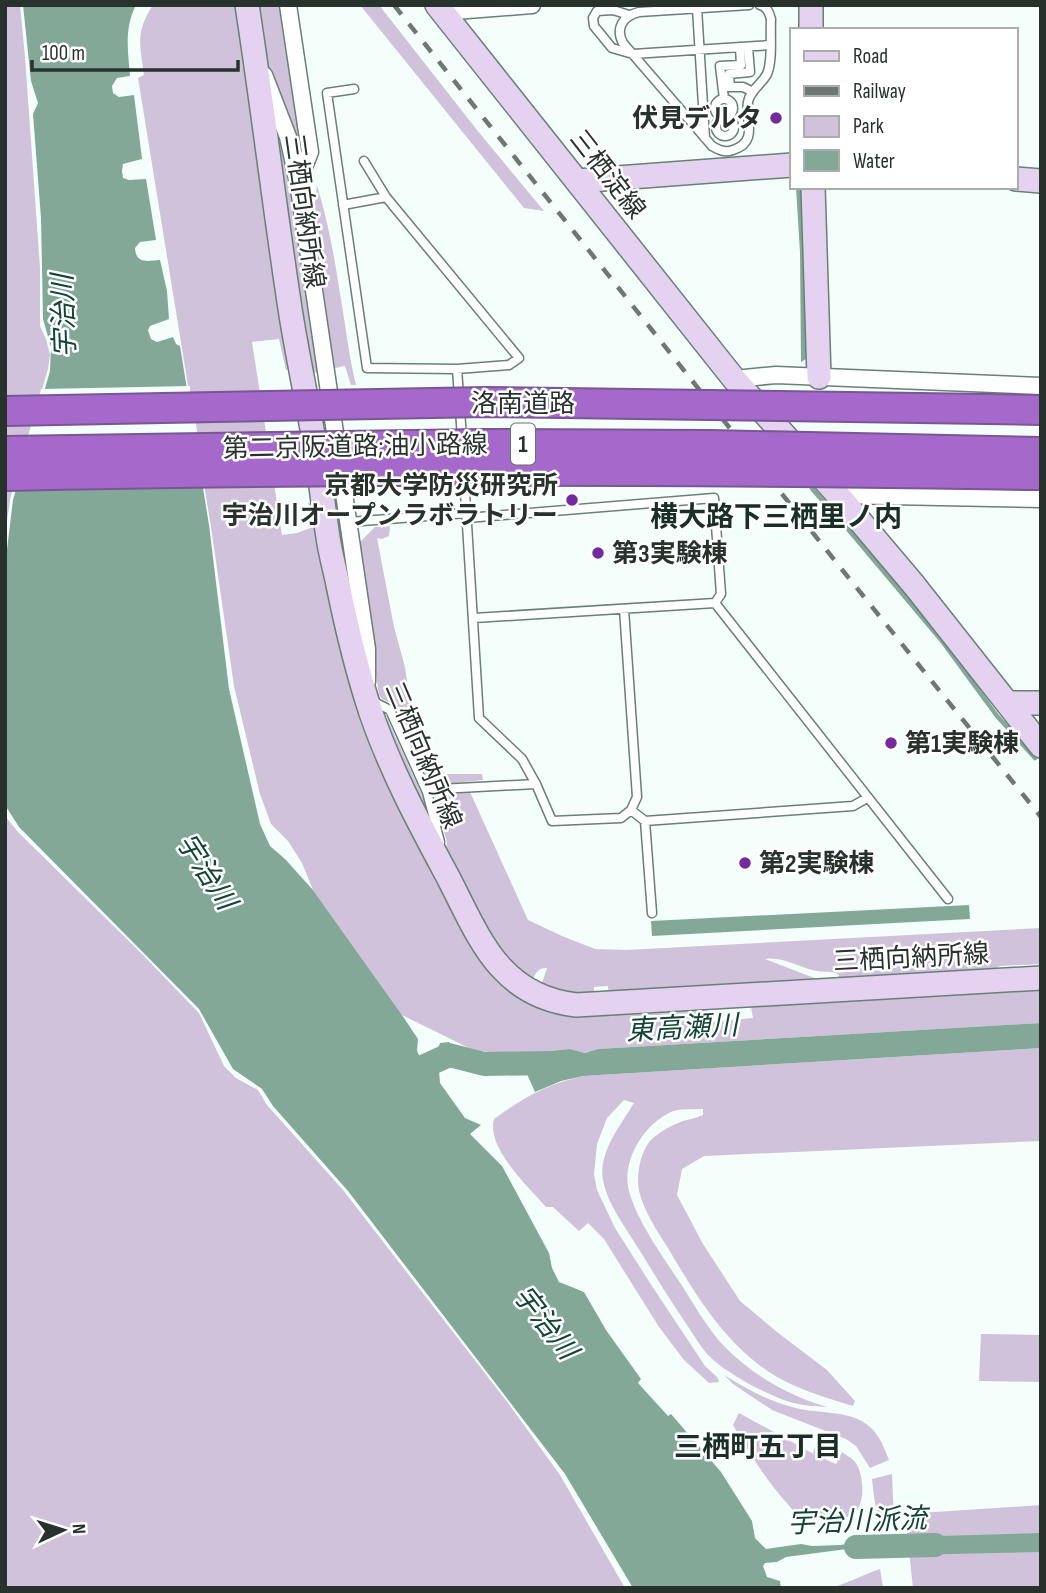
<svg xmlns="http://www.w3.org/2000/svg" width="1046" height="1593" viewBox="0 0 1046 1593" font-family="'Sofia Sans Condensed','Noto Sans JP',sans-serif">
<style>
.green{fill:#cfc2da}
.water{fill:#83a898}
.pier{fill:#f4fefa}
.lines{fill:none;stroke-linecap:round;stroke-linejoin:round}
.stream{stroke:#83a898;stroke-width:4.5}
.river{stroke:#83a898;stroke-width:24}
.lane-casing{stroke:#688075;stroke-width:11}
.street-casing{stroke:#688075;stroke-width:19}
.secondary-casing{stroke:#688075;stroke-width:26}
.highway-casing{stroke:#795694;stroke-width:32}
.lane{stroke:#fff;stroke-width:8}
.street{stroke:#fff;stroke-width:16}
.secondary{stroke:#e4d2f0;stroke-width:23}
.highway{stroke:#a569cc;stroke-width:28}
.rail{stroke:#6e7873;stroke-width:4.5;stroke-dasharray:12 12;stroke-linecap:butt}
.highway-bridge-casing{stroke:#795694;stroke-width:32;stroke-linecap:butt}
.highway-bridge{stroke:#a569cc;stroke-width:28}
.poi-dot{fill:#742a9d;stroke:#fff;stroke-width:2.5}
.labels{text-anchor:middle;stroke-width:5;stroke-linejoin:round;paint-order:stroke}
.shield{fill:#fff;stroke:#68706c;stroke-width:2}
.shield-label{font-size:24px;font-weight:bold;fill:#28322d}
.poi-label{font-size:26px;font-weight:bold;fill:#28322d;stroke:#fff;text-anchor:start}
.street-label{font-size:26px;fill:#28322d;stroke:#fff}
.water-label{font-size:28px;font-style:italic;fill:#134534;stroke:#fff}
.neighbourhood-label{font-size:28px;font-weight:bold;fill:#192e26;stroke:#fff}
</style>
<rect width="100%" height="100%" fill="#f4fefa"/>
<path class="green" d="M5,5h15l5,52 15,211v58l6,13 4,16 -2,14 -37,126 -6,38z
M153,5h89l52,363 -8,2 -7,-31 -27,3 30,193 15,-2 16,-6 -5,-24 11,-2 33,164 115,259 73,77h184v7l-16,1v13l45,-4 -2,-11 -14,1 -2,-9 306,-17v41l-443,26 -13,4 -15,-4 -52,5 -43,-3 -73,-36 -89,-125 -11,-27 -14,-22 -17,-17 -11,-30 -26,-108 -23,-159 -73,-449 6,-3c-4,-30 -9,-43 9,-70z
M252,5h28l20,142h-2c-20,-45 -34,-93 -46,-142z
M360,5h19l98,125 67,81 -20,-3z
M269,103l13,38 8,31 30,200 -11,1z
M317,185c10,34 17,68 22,103 6,32 9,65 17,97h-5l-6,-19 -15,3 -19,-129z
M340,496l20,143 -23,-96 -6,-46z
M390,526l-1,10 -7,3 -5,-1 17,89 11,40 4,28 35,79h38l1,6 -47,5 -9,-7 -33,-73 -12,-6 -3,-4 -21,-145 2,-8 15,-15z
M387,718l36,79 14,52 -50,-123z
M470,792l58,128 34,16 33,13 31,1 415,-22v36l-41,2 -18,10 -145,4 2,-5c-8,-5 -14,-2 -22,-4 -17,-3 -35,-15 -52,-12l70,27 -226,13 -1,-13 -14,1v12l-6,1 -6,-7 -42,-4 7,-21c-11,-1 -13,9 -17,18l-9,-6 -62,-91 2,-13 -11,-19 -5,-2 2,-13 -12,-41 8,-6z
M5,816l14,17 122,120 58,60 25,53 12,12 22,12 9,15 76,85 165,213 52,72 65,113h-620z
M1041,1048v93l-337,15 -22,13 -5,26 26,49 37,57 37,31 50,38 28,31 -2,5c-29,-9 -58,-17 -84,-34 -45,-30 -74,-78 -101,-124 -11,-17 -24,-37 -29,-57 -3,-15 1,-39 12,-51 8,-8 21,-15 32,-19 7,-2 13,-3 20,-6v-6c-10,1 -23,-1 -32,3 -27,12 -50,49 -42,79 8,30 34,66 52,93 11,18 28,46 42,61 29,30 64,50 104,62 -12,-1 -25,-1 -37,-5 -25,-8 -71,-32 -86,-52 -6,-7 -10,-15 -15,-22 -17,-25 -33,-51 -49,-77 -12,-20 -33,-47 -37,-71 -5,-28 18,-55 31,-77l-10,-3 -17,18 -10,26 -3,30 3,16 18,38 35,55 55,83 12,11 2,5 -10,1 -25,-23 -25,-33 -55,-88 -16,-16 -9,8 -26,-24h-7c-18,-21 -60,-59 -52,-88 29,-21 53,-35 89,-43z
M981,1334l60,1v47l-62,-1z
M724,1375c21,13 44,26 68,32 26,8 63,1 82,24 7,8 11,19 15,29l-19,8 -14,-22 -10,-7 -74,-29 -39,-26z
M739,1413l82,45 -8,-5 5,-14 15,7 -8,13 11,5 6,-12c4,3 10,6 13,10 9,11 11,42 -1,51 -8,7 -21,7 -31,6 -8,0 -20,-1 -27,-6 -4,-3 -7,-8 -11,-12 -19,-21 -38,-52 -52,-76z
M892,1474l2,47 -10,2c-10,-11 -10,-30 -12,-44z
M1041,1505v83h-128l-8,-74z
M880,1569l3,19h-52c17,-5 32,-13 49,-19z"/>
<path class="water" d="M23,5h113c-12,23 -8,46 -6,71l-13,2 -5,8 1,7 6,4 15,-2 8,64 -19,5 -1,7 1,7 6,2 17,-1 10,61 -16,2 -5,6c1,16 12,13 25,12l7,31 2,28 -19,7 -2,4 3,9 6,3 16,-5 3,7 4,2 29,179 20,164 31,135 10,22 15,13 28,31 89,125 16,24 -1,12 3,6 17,-5 3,-9 9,-1 6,10 -3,11 -13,8 1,12 25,35 16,7 -11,9 32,32 47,87 3,15 7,14 25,10 22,38 35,49 -3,4 30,33 3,-2 50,58 31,49 3,17 11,11 35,-5 11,2 28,-1 48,-6 1,16 -16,-5 -26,-1 -61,8 -9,5 -12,1 -2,3 4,11 13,4 1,7h-148l-68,-114 -217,-283 -75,-85 -11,-17 -29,-20 -34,-60 -180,-182 -14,-22v-239l8,-66 37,-129 1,-24 -8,-28 -2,-101 -8,-104 5,-11 -7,-22z
M796,187h8l5,170 -8,5 -1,-109z
M969,905l1,14 -318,17 -1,-15z
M1041,1023v25l-458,28 -22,5 -26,11 -17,-38 52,-5 15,4 13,-4z
M1041,1533v19l-137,3 -2,-4v-12h2l1,-2z"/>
<path class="pier" d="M190,386v9l-157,25 8,-31z
M195,418l6,38 -180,4 11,-38z"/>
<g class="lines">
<path class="stream" d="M809,483l4,7 29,32 100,119 55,75 38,42"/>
<path class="river" d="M425,1066l24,-11 35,9 69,-1
M856,1547l79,-2"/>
<g class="lane-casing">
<path id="lane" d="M749,5l-110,7c-16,4 -24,16 -16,31l89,103c7,4 13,7 21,4 26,-8 12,-31 15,-48 2,-12 14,-18 19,-28 6,-13 3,-41 4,-55 -2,-7 -4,-12 -11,-14
M697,8l8,130
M629,15l-16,-5 -16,1 -4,7 1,8 18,22 21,6 137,-9
M727,87h16l10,5
M730,87l-1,-13 21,-2 -2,-25
M354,89l-27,4 40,275 90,1 52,-4 10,-7 -133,-161 -22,-36
M715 108a9 9 0 1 1 18 0a9 9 0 1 1-18 0Z
M724,99l-4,-33 21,-1 -1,-18
M716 127a9 9 0 1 1 18 0a9 9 0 1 1-18 0Z
M343,205l43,-8
M457,369l5,69
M464,476l15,242 43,41 14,25 16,37 69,-3 10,-8 6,-13 -13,-188
M467,518l247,-20 7,96 -6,9
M349,522l118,-9
M474,618l241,-15 233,296
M372,701l18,9 37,82 13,50
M427,792l13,-3 96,-5
M631,810l14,11 208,-15 14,-8
M645,821l7,92"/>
</g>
<g class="street-casing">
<path id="street" d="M288,5l22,147 -12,30
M442,12l90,-7
M264,75l24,62 10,45 69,467v33
M734,379l42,-4 265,11
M838,495l203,4"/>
</g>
<g class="secondary-casing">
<path id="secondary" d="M247,5c16,103 28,207 44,310 7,43 16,86 24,130 5,30 8,61 13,92 2,16 7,32 10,48 9,44 19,86 33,128 20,58 48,110 77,164 31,60 51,119 128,128l465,-27
M437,5l297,374 104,116 76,90 127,161
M811,30v-25
M1016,179l25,2
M577,181l215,-16
M813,187l6,190
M1008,703h33"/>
</g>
<g class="highway-casing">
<path id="highway" d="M988,409l53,1"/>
</g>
<use href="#lane" class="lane"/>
<use href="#street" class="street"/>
<use href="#secondary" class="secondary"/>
<use href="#highway" class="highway"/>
<path class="rail" d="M394,5l446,562 201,250"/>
<g class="highway-bridge-casing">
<path id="highway-bridge" d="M5,411l482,-9 501,7
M5,451l478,-7 227,1 331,7
M5,476c345,-8 691,-6 1036,-1"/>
</g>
<use href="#highway-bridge" class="highway-bridge"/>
</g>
<g class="poi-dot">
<circle cx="776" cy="118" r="7"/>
<circle cx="572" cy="500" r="7"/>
<circle cx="598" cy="553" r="7"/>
<circle cx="891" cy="743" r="7"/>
<circle cx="745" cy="863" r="7"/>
</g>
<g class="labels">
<rect class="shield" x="511" y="423.5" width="24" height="41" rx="5"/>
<g class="shield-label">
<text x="523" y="452">1</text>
</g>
<g class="poi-label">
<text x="762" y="127" text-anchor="end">伏見デルタ</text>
<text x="558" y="494" text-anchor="end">京都大学防災研究所<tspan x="558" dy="30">宇治川オープンラボラトリー</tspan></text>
<text x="612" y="562">第3実験棟</text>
<text x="905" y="752">第1実験棟</text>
<text x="759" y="872">第2実験棟</text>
</g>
<g class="street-label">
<text transform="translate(608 174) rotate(52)" y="9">三栖淀線</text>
<text transform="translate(305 211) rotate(82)" y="9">三栖向納所線</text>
<text x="523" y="412">洛南道路</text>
<text transform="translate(355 446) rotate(-1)" y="9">第二京阪道路;油小路線</text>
<text transform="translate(424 755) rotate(67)" y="9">三栖向納所線</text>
<text transform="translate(911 957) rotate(-3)" y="9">三栖向納所線</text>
</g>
<g class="water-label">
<text transform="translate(63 316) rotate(-92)" y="10">宇治川</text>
<text transform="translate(207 871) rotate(57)" y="10">宇治川</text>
<text transform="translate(682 1027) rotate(-3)" y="10">東高瀬川</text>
<text transform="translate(546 1322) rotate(52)" y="10">宇治川</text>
<text transform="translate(857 1520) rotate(-2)" y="10">宇治川派流</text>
</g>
<g class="neighbourhood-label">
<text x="776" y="526">横大路下三栖里ノ内</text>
<text x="758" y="1456">三栖町五丁目</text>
</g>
</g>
<rect width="1046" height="1593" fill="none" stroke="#28322d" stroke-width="14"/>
<rect x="790" y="28" width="228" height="161" fill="#ffffff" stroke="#a9adab" stroke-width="2"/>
<rect x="804" y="51" width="35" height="10" fill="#e4d2f0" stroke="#a9adab" stroke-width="2"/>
<text x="853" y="63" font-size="21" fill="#28322d">Road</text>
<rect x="804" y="86" width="35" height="10" fill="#6e7873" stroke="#a9adab" stroke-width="2"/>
<text x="853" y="98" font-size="21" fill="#28322d">Railway</text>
<rect x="804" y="116" width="35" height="21" fill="#cfc2da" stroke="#a9adab" stroke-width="2"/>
<text x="853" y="133" font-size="21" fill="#28322d">Park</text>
<rect x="804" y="150" width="35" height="21" fill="#83a898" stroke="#a9adab" stroke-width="2"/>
<text x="853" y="168" font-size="21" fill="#28322d">Water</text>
<g transform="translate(63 1530) rotate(86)" stroke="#ffffff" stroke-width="5" paint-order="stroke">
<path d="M0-5L12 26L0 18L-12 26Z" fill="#28322d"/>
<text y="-10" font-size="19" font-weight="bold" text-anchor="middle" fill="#28322d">N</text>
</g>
<path d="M32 60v10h206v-10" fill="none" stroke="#28322d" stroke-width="3.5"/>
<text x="42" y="60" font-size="21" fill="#28322d" stroke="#ffffff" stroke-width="5" paint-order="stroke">100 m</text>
</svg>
